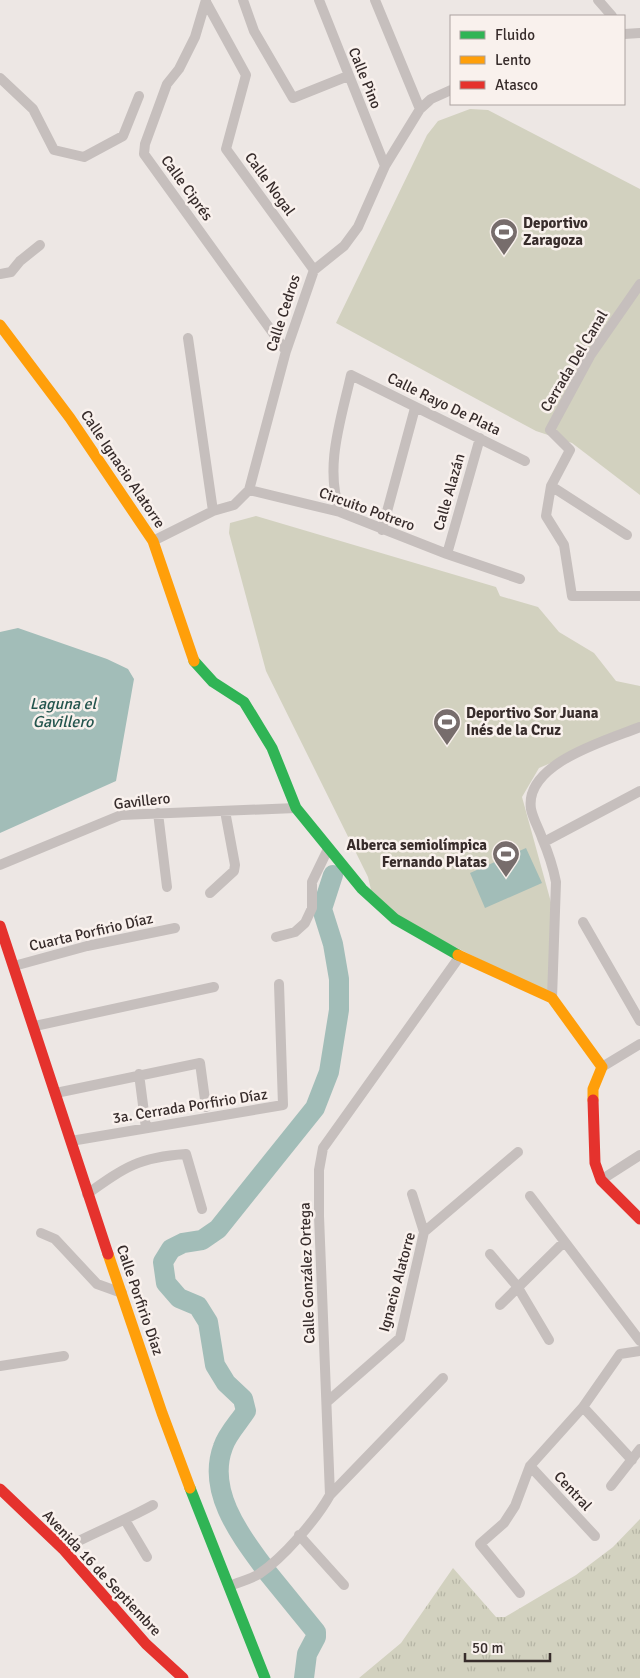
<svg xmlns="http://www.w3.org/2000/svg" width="640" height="1678" viewBox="0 0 640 1678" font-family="Signika,sans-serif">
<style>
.grass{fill:url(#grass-tufts)}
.pitch{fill:#d2d1bf}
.water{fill:#a2bdb8}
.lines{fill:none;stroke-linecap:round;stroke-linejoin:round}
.river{stroke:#a2bdb8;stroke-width:20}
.street{stroke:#c6bfbd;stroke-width:10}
.fast{stroke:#30b455;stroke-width:11}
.slow{stroke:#ff9f0a;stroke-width:11}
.jam{stroke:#e5322d;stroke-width:11}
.labels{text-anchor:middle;stroke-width:5;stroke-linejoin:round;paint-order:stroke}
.street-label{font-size:15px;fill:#372c2b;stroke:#f9f1ed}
.poi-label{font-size:15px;font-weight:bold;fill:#372c2b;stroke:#f9f1ed;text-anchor:start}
.water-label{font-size:16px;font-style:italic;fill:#24554e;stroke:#f9f1ed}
</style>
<defs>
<pattern id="grass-tufts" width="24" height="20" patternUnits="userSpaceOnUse" patternTransform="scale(1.25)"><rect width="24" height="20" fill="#d2d1bf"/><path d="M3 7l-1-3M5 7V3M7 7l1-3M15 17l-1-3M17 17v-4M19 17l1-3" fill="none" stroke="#b5b4a4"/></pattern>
</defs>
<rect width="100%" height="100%" fill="#ede7e4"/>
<path class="grass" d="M640,1519v159h-281l42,-35 52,-75 43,49h9l71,-42 37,-28z"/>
<path class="pitch" d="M470,109l18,1 152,79v306l-68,-52 -36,-12 -200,-108 91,-188 11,-14z
M256,516l240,71 4,9 38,11 21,25 35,21 22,28 24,5v39l-101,43 -17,29 30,109 -2,89 -144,-73 -34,-28 -4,-17 -102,-206 -37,-138 1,-10z"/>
<path class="water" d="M18,628l89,31 21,10 6,10 -18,102 -116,52v-201z
M526,848l16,35 -57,25 -15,-35z"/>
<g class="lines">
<path class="river" d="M263,1566c-25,-34 -56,-76 -40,-119 4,-13 16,-25 23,-36l-3,-12 -17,-16 -11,-18 -7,-43 -10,-16 -19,-8 -13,-15 -3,-21 8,-13 12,-6 19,-3 16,-11 97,-121 14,-36 10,-62v-31l-6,-35 -11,-35 11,-34
M268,1573l48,59v5l-9,17 -3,24"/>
<path class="street" d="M206,0l-11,37 -16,32 -12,15 -22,60 -1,10 142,197
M243,0l11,31 39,67 55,-22
M319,0l66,166
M375,0l45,109
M598,0l14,16
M206,2l40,73 -20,74 88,121
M624,34l16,-1
M0,78l33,31 21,41 30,7 39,-21 16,-40
M0,274l11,-2 9,-11 20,-16
M640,284l-50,72 -40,74 20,20 -19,36 -5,30 18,29 8,51h68
M188,338l25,173
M551,486l76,49
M249,490l37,-139 28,-81 30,-24 14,-19 27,-61 35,-57 11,-10 20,-9
M340,512c-16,-45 1,-92 11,-137l174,86
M382,530l33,-122
M153,541l60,-30 21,-6 15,-15 91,22 107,42 73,25
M447,554l33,-116
M158,813l9,74
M544,842l96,-51
M0,865l121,-50 175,-7
M210,893l24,-22 1,-6 -10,-54
M583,922l57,99
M276,937l19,-5 10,-9 7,-15v-26l16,-33
M14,966l73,-20 88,-18
M552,998l4,-116c-3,-15 -8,-30 -14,-44 -3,-9 -9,-19 -11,-29 -7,-46 77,-69 109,-82
M35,1026l179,-39
M602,1067l38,-23
M139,1074l7,54
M56,1093l144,-30 6,44
M71,1141l212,-36 -4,-121
M601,1180l39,-25
M87,1194c38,-27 52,-37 99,-40l16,55
M412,1194l12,38
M530,1196l110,145
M41,1233l14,6 42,45 25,9
M490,1254l27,32 32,54
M500,1305l64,-63
M0,1366l64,-10
M328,1401l72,-63 24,-106 94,-80
M583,1407l49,53
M530,1466l65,70
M611,1486l29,-37
M330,1495l113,-117
M125,1520l22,37
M299,1535l45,50
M63,1549c30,-16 61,-28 90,-44
M230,1586c9,-4 21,-7 29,-12 24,-16 57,-54 71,-79l-11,-279v-46l4,-22 137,-192
M520,1593l-40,-49 24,-21 11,-17 15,-40 53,-59 37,-53 20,-3"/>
<path class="fast" d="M194,661l19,21 31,20 28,46 24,60 66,81 33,30 63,36
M190,1488l75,190"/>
<path class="slow" d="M0,325l70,93 83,123 41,120
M458,955l94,43 50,69 -9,22v11
M108,1254l54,159 28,75"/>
<path class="jam" d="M0,926l108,328
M593,1100l2,63 6,17 39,39
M0,1489l63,60 83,95 37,34"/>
</g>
<defs>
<g id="stadium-pin" transform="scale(1.4375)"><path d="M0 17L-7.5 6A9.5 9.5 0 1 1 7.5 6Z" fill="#776d6c" stroke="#f9f1ed"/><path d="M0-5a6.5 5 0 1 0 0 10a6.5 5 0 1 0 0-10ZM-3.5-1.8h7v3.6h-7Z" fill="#fff"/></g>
</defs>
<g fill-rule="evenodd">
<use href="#stadium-pin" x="504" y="232"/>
<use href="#stadium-pin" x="447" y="722"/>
<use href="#stadium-pin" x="506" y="854"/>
</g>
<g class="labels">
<g class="street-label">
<text transform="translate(365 78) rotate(68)" y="5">Calle Pino</text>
<text transform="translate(270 184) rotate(54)" y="5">Calle Nogal</text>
<text transform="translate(187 188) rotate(54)" y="5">Calle Ciprés</text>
<text transform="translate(283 313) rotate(-72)" y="5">Calle Cedros</text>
<text transform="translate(574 361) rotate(-59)" y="5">Cerrada Del Canal</text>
<text transform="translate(444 404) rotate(26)" y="5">Calle Rayo De Plata</text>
<text transform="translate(123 469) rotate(56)" y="5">Calle Ignacio Alatorre</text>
<text transform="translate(449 492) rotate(-74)" y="5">Calle Alazán</text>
<text transform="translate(367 509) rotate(20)" y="5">Circuito Potrero</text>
<text transform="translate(142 801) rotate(-6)" y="5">Gavillero</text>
<text transform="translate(91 932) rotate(-13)" y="5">Cuarta Porfirio Díaz</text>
<text transform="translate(190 1106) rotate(-9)" y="5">3a. Cerrada Porfirio Díaz</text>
<text transform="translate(307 1273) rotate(-92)" y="5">Calle González Ortega</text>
<text transform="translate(397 1282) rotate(-75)" y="5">Ignacio Alatorre</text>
<text transform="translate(140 1300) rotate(71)" y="5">Calle Porfirio Díaz</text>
<text transform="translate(573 1491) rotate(47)" y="5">Central</text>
<text transform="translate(102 1573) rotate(47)" y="5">Avenida 16 de Septiembre</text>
</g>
<g class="poi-label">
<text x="523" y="228">Deportivo<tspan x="523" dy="17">Zaragoza</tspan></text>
<text x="466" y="718">Deportivo Sor Juana<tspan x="466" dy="17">Inés de la Cruz</tspan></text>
<text x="487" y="850" text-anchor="end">Alberca semiolímpica<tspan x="487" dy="17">Fernando Platas</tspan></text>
</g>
<g class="water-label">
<text x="63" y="709">Laguna el<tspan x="63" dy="18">Gavillero</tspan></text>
</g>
</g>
<rect x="450" y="15" width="175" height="90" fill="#f9f1ed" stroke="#aba29f"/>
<rect x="460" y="31" width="25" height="8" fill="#30b455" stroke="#aba29f"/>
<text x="495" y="40" font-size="15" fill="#372c2b">Fluido</text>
<rect x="460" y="56" width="25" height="8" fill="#ff9f0a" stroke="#aba29f"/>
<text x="495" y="65" font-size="15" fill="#372c2b">Lento</text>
<rect x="460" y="81" width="25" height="8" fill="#e5322d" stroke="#aba29f"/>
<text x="495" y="90" font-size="15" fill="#372c2b">Atasco</text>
<path d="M465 1653v8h85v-8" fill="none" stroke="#372c2b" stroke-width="2.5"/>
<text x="472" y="1653" font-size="15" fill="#372c2b" stroke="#f9f1ed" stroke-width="4" paint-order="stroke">50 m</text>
</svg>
